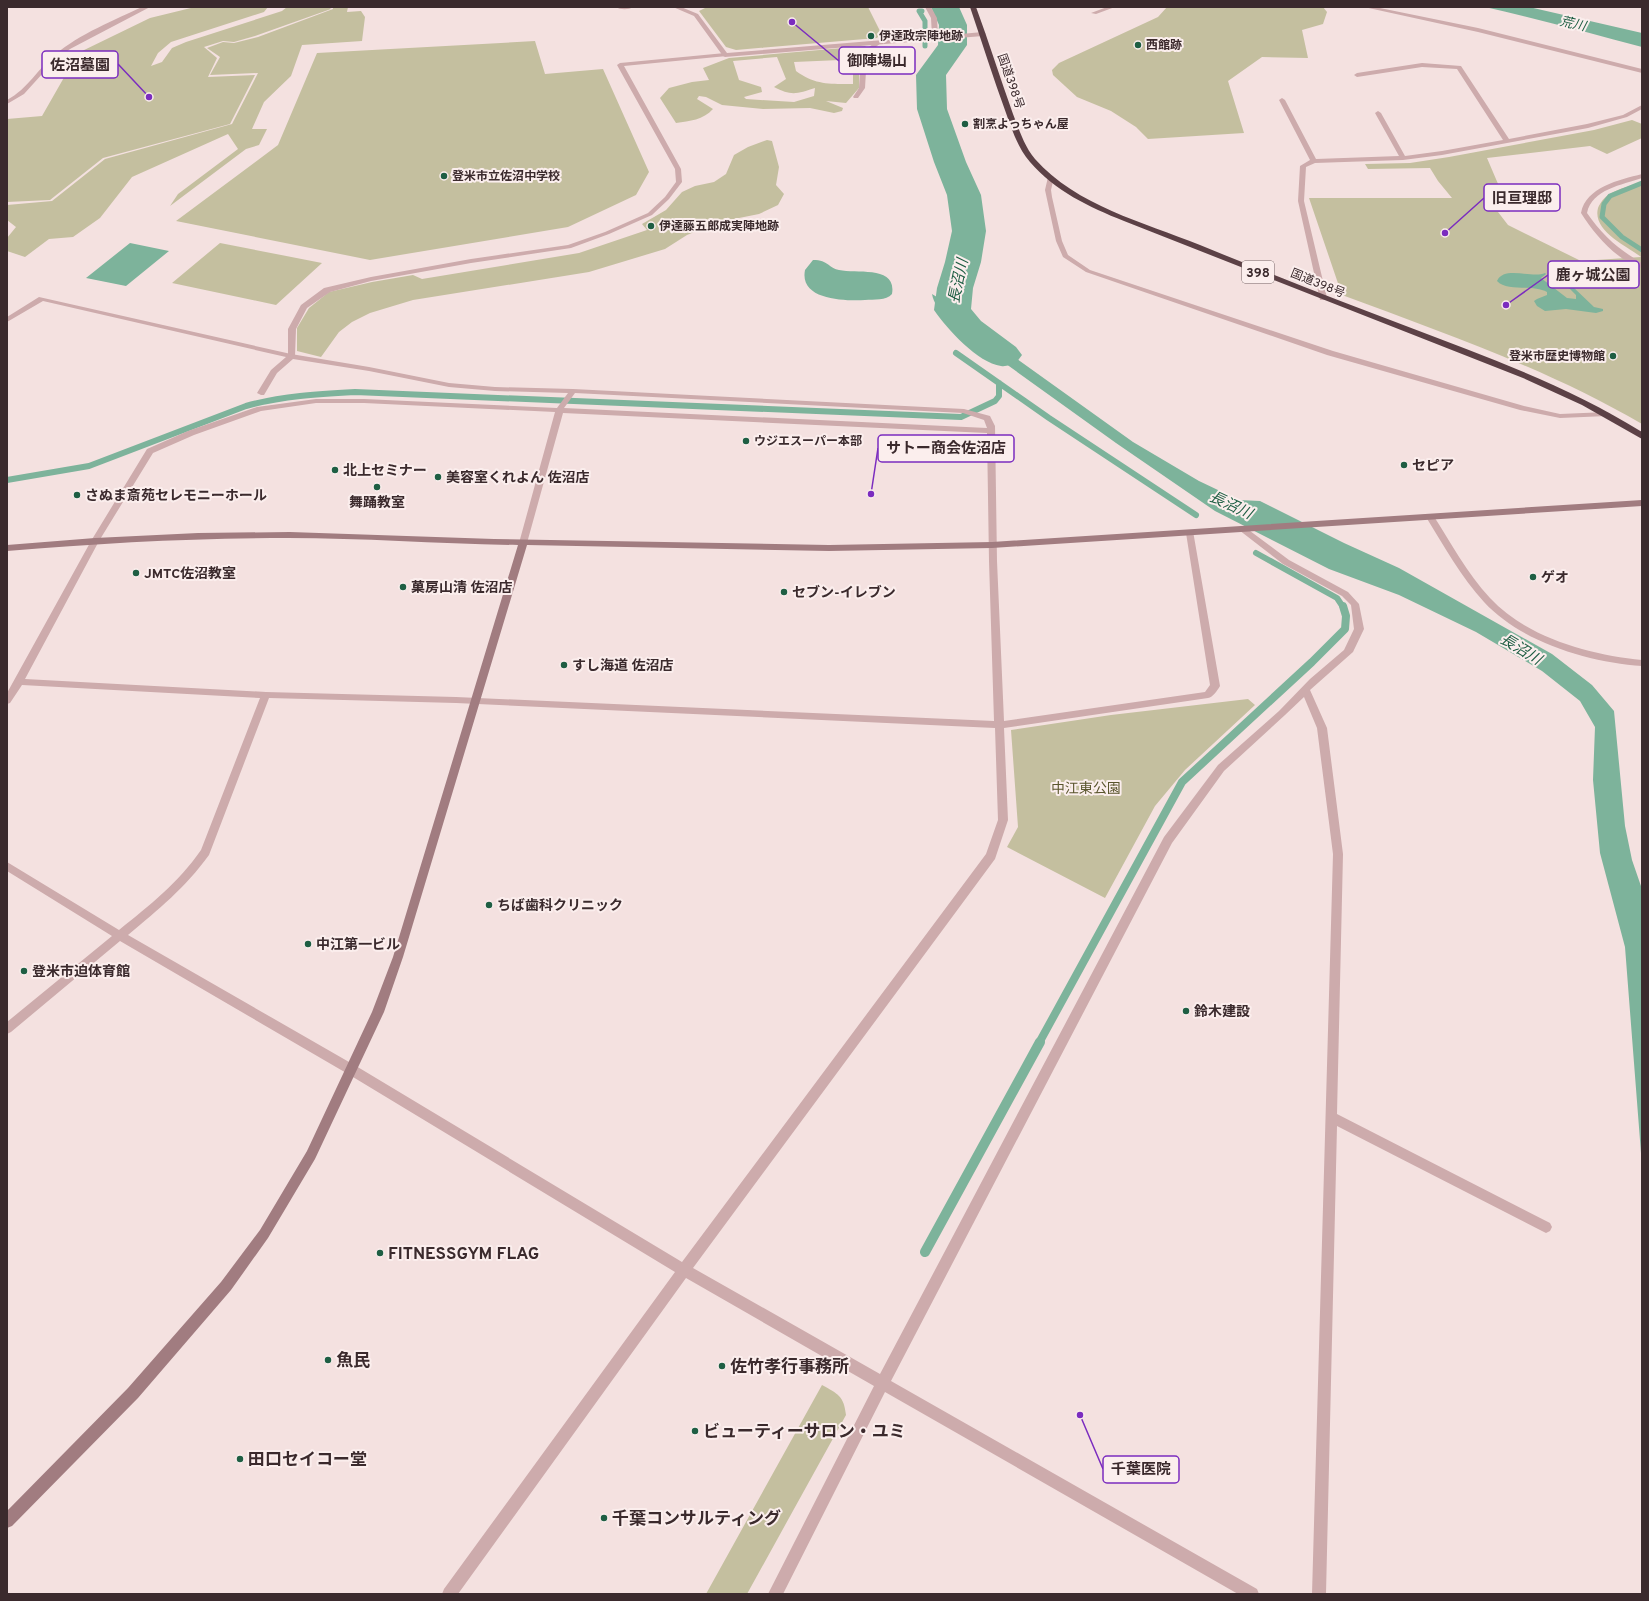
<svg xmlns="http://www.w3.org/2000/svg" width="1649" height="1601" viewBox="0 0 1649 1601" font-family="Overpass,'Noto Sans JP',sans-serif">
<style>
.green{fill:#c4bf9f;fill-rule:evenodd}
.water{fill:#7db39b}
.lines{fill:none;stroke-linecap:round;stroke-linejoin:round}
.stream-far3{stroke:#7db39b;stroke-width:5}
.stream-far2{stroke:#7db39b;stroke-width:6}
.stream-far1{stroke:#7db39b;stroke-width:8}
.stream{stroke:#7db39b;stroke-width:10}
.river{fill:#7db39b;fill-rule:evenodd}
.lane{fill:#cdabac;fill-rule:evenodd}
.street{fill:#cdabac;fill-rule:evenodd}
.secondary{fill:#a17c80;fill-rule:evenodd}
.highway{fill:#5c4146;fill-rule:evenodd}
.poi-dot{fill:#1e5e43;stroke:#fbeeed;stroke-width:1.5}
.labels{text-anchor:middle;stroke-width:4;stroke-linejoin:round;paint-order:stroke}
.far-poi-label{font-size:12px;font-weight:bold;fill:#3b2a2d;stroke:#fbeeed;text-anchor:start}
.far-street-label{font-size:12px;fill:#3b2a2d;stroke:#fbeeed}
.far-water-label{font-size:13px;font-style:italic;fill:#1e5e43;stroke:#fbeeed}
.shield{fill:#fbeeed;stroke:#756567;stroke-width:1}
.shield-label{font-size:13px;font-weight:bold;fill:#3b2a2d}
.poi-label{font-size:14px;font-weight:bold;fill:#3b2a2d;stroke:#fbeeed;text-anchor:start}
.park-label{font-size:14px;fill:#5a552d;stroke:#fbeeed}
.water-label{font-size:15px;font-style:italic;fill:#1e5e43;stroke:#fbeeed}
.near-poi-label{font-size:17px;font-weight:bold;fill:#3b2a2d;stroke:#fbeeed;text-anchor:start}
.leader{fill:none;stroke:#7b2cbf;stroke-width:1.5}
.callout-dot{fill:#7b2cbf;stroke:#fbeeed;stroke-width:1.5}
.callout{fill:#fbeeed;stroke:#7b2cbf;stroke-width:1.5}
.callout-label{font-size:15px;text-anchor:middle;font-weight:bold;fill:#3b2a2d}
</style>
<rect width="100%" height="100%" fill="#f4e1e0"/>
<path class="green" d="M195,7h73l-4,5 -93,30 -13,11 -7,13 11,-4 10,-14 14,-6 96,-31 5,-4h42l2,2 -76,27 -21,6 -11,-1 -19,6 13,11 -9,19 47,-2 -25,49 -127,34 -53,42 -43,2v-83l35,-3 36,-63 72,-35z
M333,7h15l-1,5 14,-1 4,6 -3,24 -60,4 -11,31 -27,26 -12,27h15l-8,16 -13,4 -76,57 8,-12 60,-45 -10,-15 -96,43 -32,41 -27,19 -24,2 -24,18 -18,-6v-13l9,-11 -9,-7v-15l45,-4 53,-42 127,-35 26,-51 -48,2 10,-18 -13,-9 16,-6 11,1 24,-6 75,-28z
M707,7h161l13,26 -4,5 -141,12 -10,-3 -27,-36z
M1167,7h156l4,5 -4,12 -21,6 6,28 -46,-1 -34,24 16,52 -96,6 -12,-12 -25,-16 -34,-14 -24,-22 -1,-5 7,-7 99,-46z
M535,41l10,33 58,-5 46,103 -13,23 -68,32 -198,33 -194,-39 102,-76 39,-92z
M866,46l-7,7v35l-13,15 -20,-2 17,7 -1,3 -8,2 -24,-5 -47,1 -41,-4 -16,-8 -7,-1 -2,3 16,10c-10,11 -23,12 -37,14l-16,-25 9,-10 23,-6 17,-2 -6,-12 26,-10zM777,57l9,22 -12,8c17,9 23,7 41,1l-1,8 -20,6 -48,-3 -2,-2 18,-5 -1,-5 -22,-7 -6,-19zM840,60l13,2v22c-23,0 -38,1 -57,-13l-2,-9z
M1632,120l10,4v14l-35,16 -17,-8 -103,12 23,54h-12l10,13 73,36 60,-4c-14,-11 -49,-26 -43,-49 2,-5 6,-11 12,-14 9,-6 22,-8 32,-12v242c-94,-55 -198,-91 -300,-129l-33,-97h143l-14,-17 -8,-13 -62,1 -3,-5 45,-1 39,-6 145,-27z
M767,140l5,1 7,26 -3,18 8,9 -6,11 -19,9 -30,6 -23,7 -19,8 -22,14 -76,23 -176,28 -43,13 -18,9 -13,10 -18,25 -24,-6v-23l12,-20 20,-16 43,-10 41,-7 9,4 157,-26 68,-23 -5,-6 24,-14 16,-18 13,-6 19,-4 12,-8 8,-19 14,-8z
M220,243l102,20 -46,42 -104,-22z
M1248,699l7,6 -70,65 -30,36 -50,92 -98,-51 11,-20 -7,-97 100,-15z
M822,1385c16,9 22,11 24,30l-99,179h-41z"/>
<path class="water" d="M1485,7h44l113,26v14c-52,-14 -104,-28 -157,-40z
M130,243l39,8 -43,35 -40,-8z
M813,260c16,0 15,8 26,10 18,4 58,-5 53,24 -6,7 -18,5 -27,6 -20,1 -66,0 -60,-30z
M1555,272h4l5,2 4,4 3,7 23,22 9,2v2l-7,2 -30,-4 -21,2 -8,-5 -3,-5 3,-2 10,-4v-3c-14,-8 -40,0 -50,-11 7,-16 36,-2 48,-8l1,1 -5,4 26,20 9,1v-4l-10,-10 -2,-7z
M932,294l29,18 4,8 17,14 151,108 66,39 40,19 21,1 84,42 55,25 153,86 40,31 22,26 11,115 7,34 10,29v277l-17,-219 -25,-94 -7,-73 2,-53 -15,-26 -38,-30 -66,-39 -77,-37 -70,-26 -114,-58 -99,-68 -149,-107c-13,-11 -32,-25 -35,-42z"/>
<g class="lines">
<path class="stream-far3" d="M922,11h-3l6,10v10
M925,43v3
M1642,183l-32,13 -6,8 -2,13 20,20 20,13"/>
<path class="stream-far2" d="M956,353l93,65 147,97
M7,480l82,-14 157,-60c36,-10 72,-12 109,-14l606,25 34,-16 4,-5v-13
M1256,553l81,45 6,9"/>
<path class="stream-far1" d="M1039,1043l143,-261 130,-120 33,-33 1,-13 -3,-10"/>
<path class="stream" d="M925,1252l115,-210"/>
<path class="river" d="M931,7h28l8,18v20l-21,30 1,34 19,53 15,33 5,36 -5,31 -8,26 -2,21 10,12 35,26 6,8 -6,8c-4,1 -10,4 -15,3 -23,-3 -54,-37 -67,-56l3,-22 8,-26 7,-31 -5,-36 -13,-33 -17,-53 -1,-34 22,-30 1,-20z"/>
<path class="lane" d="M1107,7h8l-19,7 -5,-1z
M877,41l5,1 -15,12 -2,34 -7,10h-4l-1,-1 6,-9 2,-35z
M725,53l3,2 -1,1 -103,10 57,103 1,13 -13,17 -17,16 -43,19 -38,14 -100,15 -100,18 -41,11 -23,16 -11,21 -1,27 -4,2h-3v-29l13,-24 23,-17 47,-11 100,-18 97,-14 37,-13 43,-19 17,-16 11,-15 -1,-13 -58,-104 3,-2z"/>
<path class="street" d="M142,7h8l-80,42 -17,13 -29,32 -17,10v-4c21,-11 31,-32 49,-46 22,-19 60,-35 86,-47z
M616,7h17c-4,3 -13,3 -17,0z
M673,7h8l17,7 29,39 205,-17 -1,-18 -6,-11h6l6,11 1,18 45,-4 3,2 -3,2 -258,21 -2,-1 -29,-40z
M1364,7h11l103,21 164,41v4l-164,-41z
M1422,63l39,3 48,73 78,-15 36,-9 19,-10v4l-15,8 -39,11 -146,27 -39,5 -88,3 -9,4 -2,34 23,97 -1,2h-6l-22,-99 2,-35 10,-6 -31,-60 3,-2 3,2 31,59 83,-3 -24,-43 3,-2 3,2 24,43 37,-5 61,-11 -46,-71 -35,-2 -65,10 -3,-2 3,-2z
M1642,174v4c-20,7 -50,11 -55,35 15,22 32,37 55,50v5c-26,-8 -47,-33 -61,-55 5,-26 38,-33 61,-39z
M1051,175l3,2 -3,13 1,7 10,44 6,14 22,15 243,81 191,55 36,8 47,-2 4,2 -4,2 -47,2 -40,-8 -193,-55 -241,-83 -23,-15 -7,-16 -11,-51 3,-13z
M39,297l252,57 78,13 80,16 46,4 78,2 391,20 26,7 5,10 2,135 7,160 201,-29 5,-7 -24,-152 1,-2h6l27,155c-3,5 -7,11 -12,12l-204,30 4,92 -13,39 -302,409 187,106 284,-537 54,-72 61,-54 31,-32 34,-29 10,-21 -3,-24 -9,-9 -59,-32 -44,-34 4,-3 3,1 43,32 59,32 11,12 5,25 -11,23 -43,38 17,38 16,126 -6,260 213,109 2,4 -2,4 -4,2 -4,-2 -205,-105 -11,468h-14l21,-740 -16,-126 -13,-31 -19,18 -61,56 -52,72 -281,538 366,208 2,5h-21l-353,-202 -102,202h-15l106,-208 -188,-108 -228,316h-16l2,-5 231,-317 -327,-198 -228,-133 -109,91 -4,2v-12l105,-86 -105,-65v-9l112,68c31,-25 59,-47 82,-80l59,-152 -238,-13 -12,18 -3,1v-11l84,-152 56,-92 41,-18 69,-24 59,-8h48l193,9 11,-15 -73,-2 -46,-4 -80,-16 -76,-12 -16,14 -13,22h-3l-4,-2 14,-23 15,-13 -243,-56 -36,21v-5zM575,393l388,20 21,7 3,8 -423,-20zM316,403h48l191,9 -36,131 4,3 4,-3 36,-130 424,20 2,128 5,160 -538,-24 -190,-5 -241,-13 74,-138 54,-88 41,-18 67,-24zM269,698l187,5 539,25 3,92 -12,34 -304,408 -326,-196 -228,-131c31,-26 57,-47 81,-80z
M1430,514l3,1c18,28 34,58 57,83 37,40 100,57 152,62v6c-53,-4 -120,-23 -158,-64 -23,-25 -40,-56 -58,-85z"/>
<path class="secondary" d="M1642,500v6l-650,42 -163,3 -302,-6 -124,412 -19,55 -69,147 -47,79 -37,52 -93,108 -126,128 -5,2v-17l121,-123 93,-106 39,-52 47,-79 65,-139 21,-55 125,-412c-77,-1 -153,-7 -230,-7 -94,0 -187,5 -281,13v-6l88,-7 103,-5 92,-1 204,7 335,6 163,-3z"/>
<path class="highway" d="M970,7h6c13,35 24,71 37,107 6,15 11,32 22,45 42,47 108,63 165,86 68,28 137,55 206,81 81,31 162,60 236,106v7l-60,-34 -59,-27 -399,-157c-35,-14 -69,-30 -94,-59 -12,-14 -18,-32 -24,-49 -13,-35 -24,-71 -36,-106z"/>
</g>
<g class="poi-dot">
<circle cx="871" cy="36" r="4"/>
<circle cx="1138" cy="45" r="4"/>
<circle cx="965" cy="124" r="4"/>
<circle cx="444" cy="176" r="4"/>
<circle cx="651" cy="226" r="4"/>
<circle cx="1613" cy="356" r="4"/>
<circle cx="746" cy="441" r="4"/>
<circle cx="1404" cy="465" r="4"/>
<circle cx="335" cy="470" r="4"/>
<circle cx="438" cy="477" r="4"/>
<circle cx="377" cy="487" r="4"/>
<circle cx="77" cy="495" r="4"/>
<circle cx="136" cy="573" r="4"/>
<circle cx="1533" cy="577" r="4"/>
<circle cx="403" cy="587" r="4"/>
<circle cx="784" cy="592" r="4"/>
<circle cx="564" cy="665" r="4"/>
<circle cx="489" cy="905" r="4"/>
<circle cx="308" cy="944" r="4"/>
<circle cx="24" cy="971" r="4"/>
<circle cx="1186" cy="1011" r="4"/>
<circle cx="380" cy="1253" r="4"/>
<circle cx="328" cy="1360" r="4"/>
<circle cx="722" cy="1366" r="4"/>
<circle cx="695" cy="1431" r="4"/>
<circle cx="240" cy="1459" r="4"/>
<circle cx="604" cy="1518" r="4"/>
</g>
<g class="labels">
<g class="far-poi-label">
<text x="879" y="40">伊達政宗陣地跡</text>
<text x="1146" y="49">西館跡</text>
<text x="973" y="128">割烹よっちゃん屋</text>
<text x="452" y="180">登米市立佐沼中学校</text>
<text x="659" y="230">伊達藤五郎成実陣地跡</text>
<text x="1605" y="360" text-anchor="end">登米市歴史博物館</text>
<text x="754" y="445">ウジエスーパー本部</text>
</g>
<g class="far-street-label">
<text transform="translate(1011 81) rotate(71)" y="4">国道398号</text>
<text transform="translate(1318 283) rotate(22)" y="4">国道398号</text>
</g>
<g class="far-water-label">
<text transform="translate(1573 23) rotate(13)" y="5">荒川</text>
</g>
<rect class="shield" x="1242" y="261" width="32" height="22" rx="3"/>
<g class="shield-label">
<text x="1258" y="277">398</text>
</g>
<g class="poi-label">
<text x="1412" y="470">セピア</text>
<text x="343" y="475">北上セミナー</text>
<text x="446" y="482">美容室くれよん 佐沼店</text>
<text x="85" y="500">さぬま斎苑セレモニーホール</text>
<text x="377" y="507" text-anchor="middle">舞踊教室</text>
<text x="144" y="578">JMTC佐沼教室</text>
<text x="1541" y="582">ゲオ</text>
<text x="411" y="592">菓房山清 佐沼店</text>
<text x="792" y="597">セブン-イレブン</text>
<text x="572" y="670">すし海道 佐沼店</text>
<text x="497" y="910">ちば歯科クリニック</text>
<text x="316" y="949">中江第一ビル</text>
<text x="32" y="976">登米市迫体育館</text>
<text x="1194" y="1016">鈴木建設</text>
</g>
<g class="park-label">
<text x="1086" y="793">中江東公園</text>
</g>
<g class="water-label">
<text transform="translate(958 281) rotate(-78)" y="5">長沼川</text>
<text transform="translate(1231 505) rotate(25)" y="5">長沼川</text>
<text transform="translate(1521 649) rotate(31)" y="5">長沼川</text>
</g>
<g class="near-poi-label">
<text x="388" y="1259">FITNESSGYM FLAG</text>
<text x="336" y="1366">魚民</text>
<text x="730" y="1372">佐竹孝行事務所</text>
<text x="703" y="1437">ビューティーサロン・ユミ</text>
<text x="248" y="1465">田口セイコー堂</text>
<text x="612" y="1524">千葉コンサルティング</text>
</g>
</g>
<path class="leader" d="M792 22L839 61M149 97L118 64M1445 233L1484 198M1506 305L1548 275M871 494L878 448M1080 1415L1103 1469"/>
<g class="callout-dot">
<circle cx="792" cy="22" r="4"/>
<circle cx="149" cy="97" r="4"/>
<circle cx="1445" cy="233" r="4"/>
<circle cx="1506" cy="305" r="4"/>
<circle cx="871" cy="494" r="4"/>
<circle cx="1080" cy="1415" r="4"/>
</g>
<g class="callout">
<rect x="839" y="47" width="76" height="27" rx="4"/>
<rect x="42" y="51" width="76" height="27" rx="4"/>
<rect x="1484" y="184" width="76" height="27" rx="4"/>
<rect x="1548" y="261" width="91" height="27" rx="4"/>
<rect x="878" y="435" width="136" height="27" rx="4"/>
<rect x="1103" y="1456" width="76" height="27" rx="4"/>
</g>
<g class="callout-label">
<text x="877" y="66">御陣場山</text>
<text x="80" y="70">佐沼墓園</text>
<text x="1522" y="203">旧亘理邸</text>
<text x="1593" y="280">鹿ヶ城公園</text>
<text x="946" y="453">サトー商会佐沼店</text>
<text x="1141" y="1474">千葉医院</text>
</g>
<rect width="1649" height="1601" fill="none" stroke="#3b2a2d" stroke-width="16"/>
</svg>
